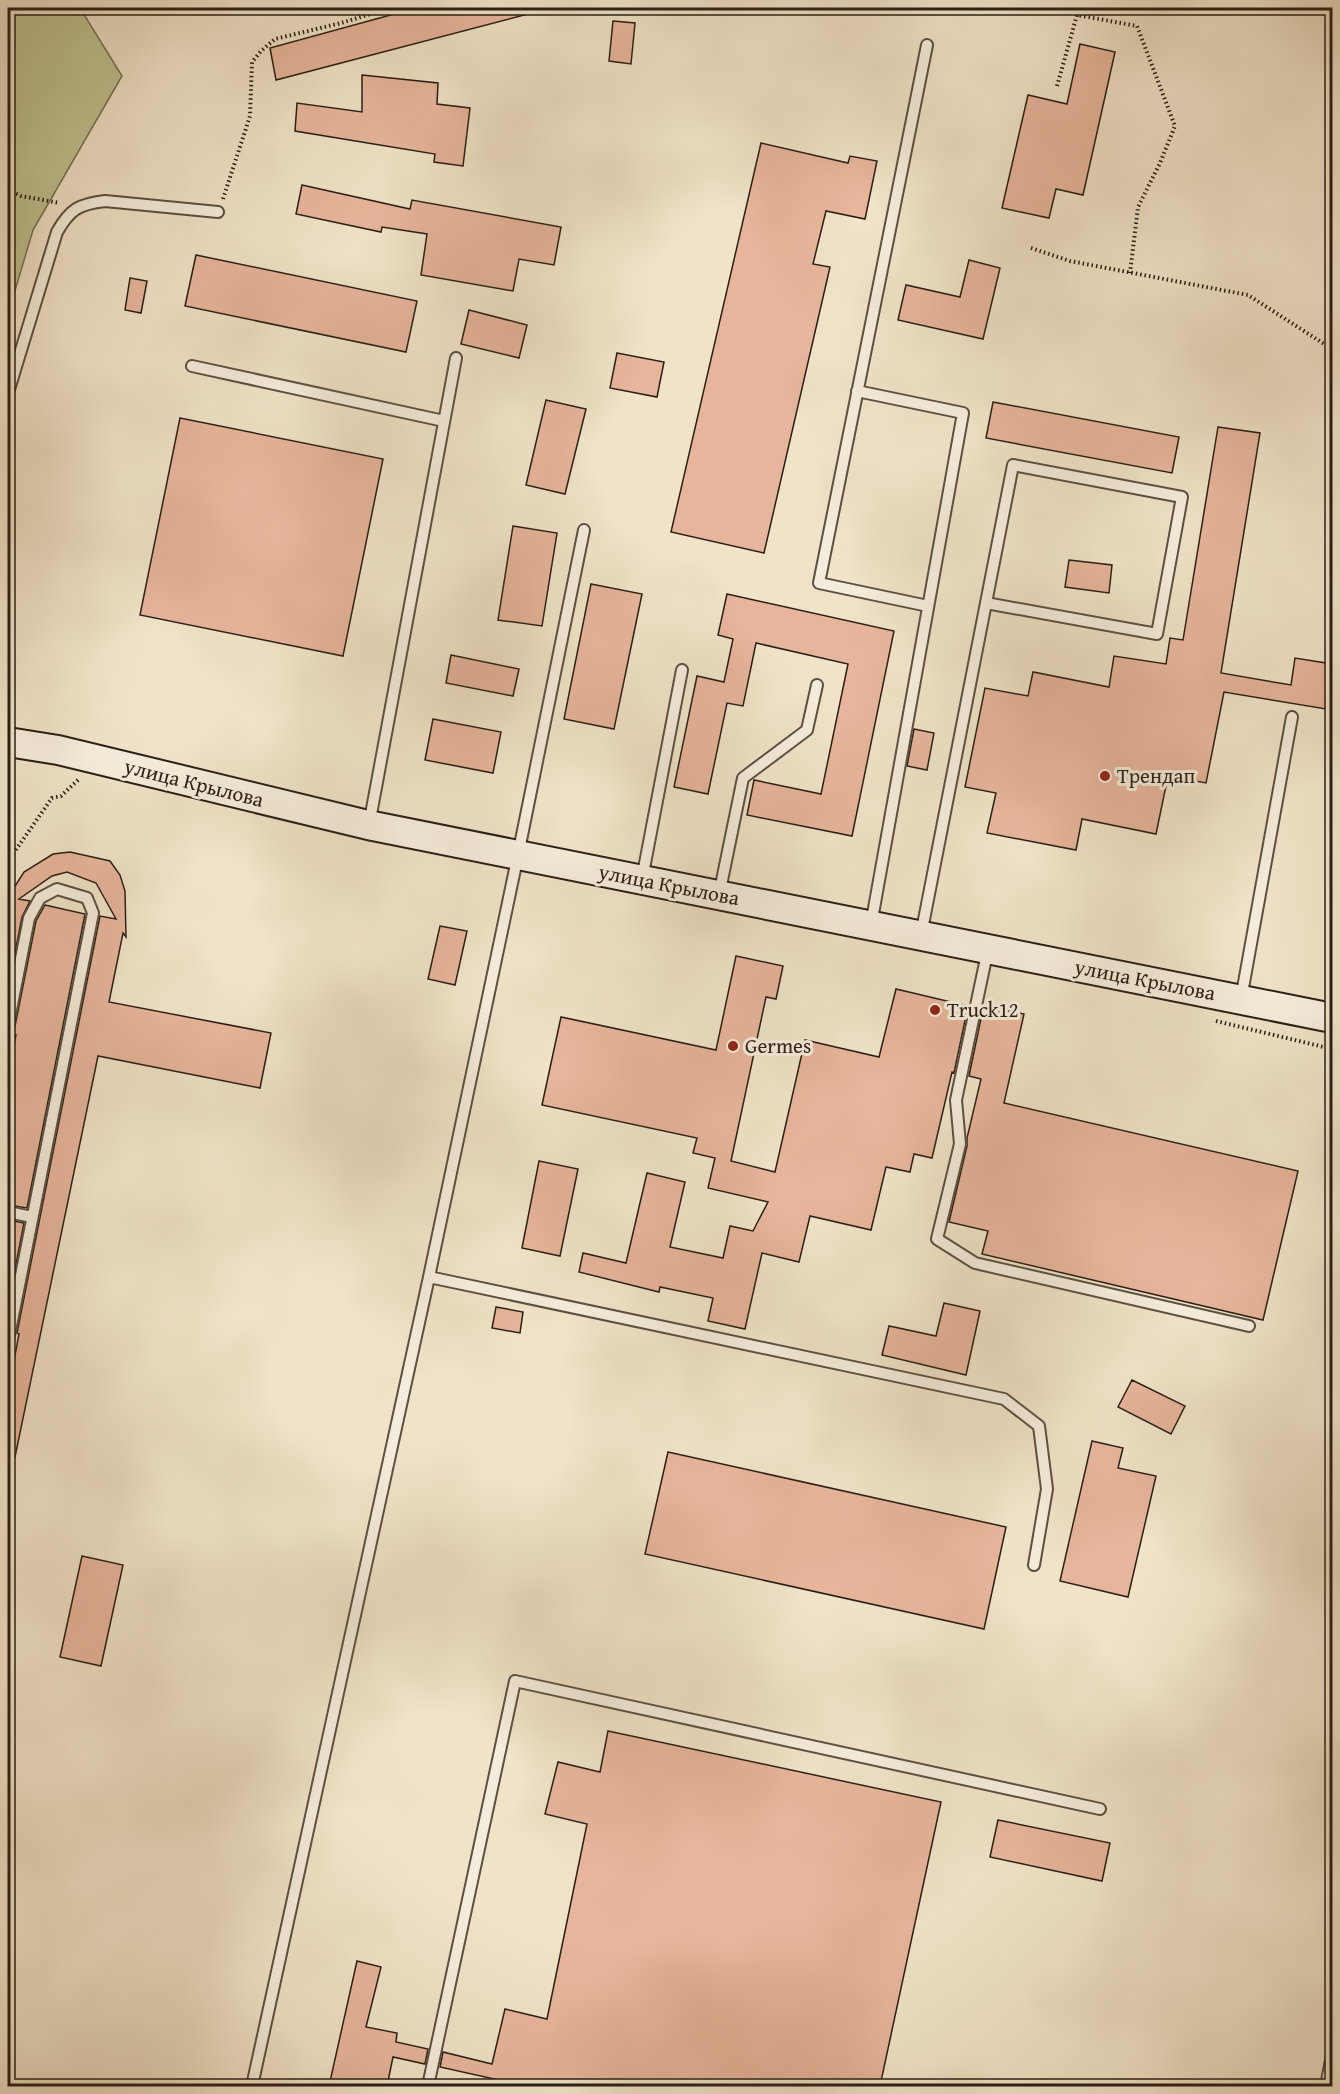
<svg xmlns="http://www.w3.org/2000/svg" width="1340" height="2094" viewBox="0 0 1340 2094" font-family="'Gentium Book Plus',serif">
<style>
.green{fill:#c0c292;stroke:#757054;stroke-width:1.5}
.building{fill:#e7b59b;stroke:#2a1f16;stroke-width:1.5}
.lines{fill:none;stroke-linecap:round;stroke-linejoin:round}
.lane-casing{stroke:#5c5042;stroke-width:14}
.secondary-casing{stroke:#2a1f16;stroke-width:32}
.path{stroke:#2a1f16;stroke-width:4;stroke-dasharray:1.5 3;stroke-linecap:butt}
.lane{stroke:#f5eddb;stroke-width:10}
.secondary{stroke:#f5eddb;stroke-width:28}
.poi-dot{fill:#8f2418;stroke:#f5eddb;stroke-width:2}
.labels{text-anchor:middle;stroke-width:6;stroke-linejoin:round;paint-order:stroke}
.poi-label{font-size:21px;fill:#2a1f16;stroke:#f5eddb;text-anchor:start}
.street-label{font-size:21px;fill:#2a1f16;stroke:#f5eddb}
</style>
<rect width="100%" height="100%" fill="#f0e3c8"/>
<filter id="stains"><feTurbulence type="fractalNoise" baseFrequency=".00333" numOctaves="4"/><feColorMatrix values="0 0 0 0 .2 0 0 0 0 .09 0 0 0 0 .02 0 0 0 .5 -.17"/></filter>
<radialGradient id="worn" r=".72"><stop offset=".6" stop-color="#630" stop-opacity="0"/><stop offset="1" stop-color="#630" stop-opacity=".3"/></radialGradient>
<path class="green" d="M8,8h72l42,68 -89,154 -25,84z"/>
<path class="building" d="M416,8h116v5l-256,67 -6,-32z
M613,21l22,2 -4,41 -22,-3z
M1080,44l35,8 -32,143 -27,-6 -7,29 -47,-10 26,-113 39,9z
M362,75l76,8 -1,21 33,4 -7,58 -29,-4 1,-8 -140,-23 2,-28 65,9z
M761,143l87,20 2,-7 27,5 -12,58 -39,-8 -13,53 17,3 -66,286 -93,-21z
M302,185l108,24 2,-9 149,27 -7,38 -35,-6 -6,32 -92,-16 6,-41 -45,-7 -1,5 -85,-18z
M196,255l221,46 -11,51 -221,-46z
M969,260l31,8 -17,71 -85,-19 8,-35 54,12z
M130,278l17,3 -6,32 -16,-3z
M469,310l58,15 -8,33 -58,-14z
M617,353l47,9 -7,35 -47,-9z
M546,400l40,9 -21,85 -39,-9z
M993,402l186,35 -7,36 -186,-35z
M180,418l203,41 -40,197 -203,-41z
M1218,427l42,6 -39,240 70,12 4,-27 37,6v32l-4,-1 -2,14 -102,-17 -18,91 -38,-7 -12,58 -74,-15 -6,31 -89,-17 9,-40 -31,-6 20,-99 43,8 5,-24 76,15 5,-31 52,8 4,-26 13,2z
M513,526l44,7 -15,93 -44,-6z
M1069,560l43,5 -3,28 -44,-6z
M591,584l51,10 -28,135 -50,-10z
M727,594l167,37 -42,205 -105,-21 7,-35 67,14 27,-130 -92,-21 -13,63 -16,-3 -19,91 -34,-7 23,-111 27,6 9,-43 -15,-4z
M451,655l68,14 -6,27 -67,-13z
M433,719l68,13 -8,41 -68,-13z
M914,729l20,4 -7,37 -20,-4z
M70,852l40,9 10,14 5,16 1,46 -3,-4 -14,69 162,31 -11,55 -162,-32 -83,401 -7,-1v-64l11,-58 -2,-1 83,-417 16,3 -20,-36 -29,-11 -15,4 -33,23 11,2 -8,16 -14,72v-92l16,-25 29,-18z
M45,905l40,9 -58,294 -19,-3v-128l8,-42 -8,-1v-2l5,-2 2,-4 21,-105z
M440,926l27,5 -12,54 -27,-6z
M736,956l47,10 -7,33 -10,-2 -35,164 44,11 30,-132 74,17 17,-68 72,17 -14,67 -2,-1 -20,86 -18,-4 -4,18 -24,-5 -15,63 -61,-14 -11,46 -37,-9 -17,76 -37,-8 5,-23 -53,-11 -1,5 -80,-20 4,-19 43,10 21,-90 38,9 -15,65 53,11 7,-32 23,5 15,-29 -60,-14 7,-30 -22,-5 4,-15 -155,-33 19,-88 155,33z
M986,1006l38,8 -20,89 294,68 -35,149 -281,-66 6,-23 -39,-9 18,-76v-8l14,-59 -12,-3 14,-67 2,1z
M539,1161l39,8 -18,87 -38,-8z
M8,1220l16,3 -16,82z
M944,1303l36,8 -14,64 -84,-20 7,-29 47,10z
M496,1307l27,5 -3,21 -28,-5z
M1132,1380l53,26 -14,28 -53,-27z
M1092,1441l31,7 -5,20 38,8 -28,121 -68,-16z
M668,1452l338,75 -22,102 -339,-75z
M82,1556l41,9 -22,101 -41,-9z
M608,1731l333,71 -61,284h-354l-86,-19 3,-15 49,12 13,-55 42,10 40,-195 -42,-10 13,-52 42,10z
M998,1820l112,23 -8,38 -112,-24z
M357,1961l24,6 -15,60 31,6 -1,9 32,7 -3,15 -32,-7 -6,29h-58z"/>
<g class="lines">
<g class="lane-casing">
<path id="lane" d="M927,45l-108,538 109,23
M192,366l252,55
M857,391l106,22 -92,512
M8,393l49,-161c13,-23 22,-28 48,-31l113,11
M584,530l-66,325 -89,422 575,122 35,27 8,63 -13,76
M369,825l87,-467
M642,879l40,-209
M719,895l24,-117 64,-48 10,-45
M921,935l92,-470 169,32 -25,137 -171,-31
M988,949l-32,151 4,44 -23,95 38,24 274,63
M1241,999l51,-282
M8,1025l21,-107 11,-20 17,-9 30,9 6,15 -85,428
M8,1212l24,5
M252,2086l177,-809
M428,2086l87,-405 585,128
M1326,2086l6,-31"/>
</g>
<g class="secondary-casing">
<path id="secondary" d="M8,742l50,8 310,75 964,193"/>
</g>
<path class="path" d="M1057,86l20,-71 60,11 38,100 -15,37 -22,44 -8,66
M8,190l13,6 39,7
M223,199l27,-83 2,-54 9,-11 14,-12 66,-16 49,-15
M1031,248l39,13 178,34 84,54
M8,861l44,-63 9,-2 18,-17
M1216,1021l116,28"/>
<use href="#lane" class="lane"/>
<use href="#secondary" class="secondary"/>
</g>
<g class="poi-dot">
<circle cx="1105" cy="776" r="6"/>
<circle cx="935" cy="1010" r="6"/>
<circle cx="733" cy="1046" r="6"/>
</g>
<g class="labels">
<g class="poi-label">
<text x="1117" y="783">Трендап</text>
<text x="947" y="1017">Truck12</text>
<text x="745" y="1053">Germes</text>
</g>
<g class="street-label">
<text transform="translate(194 783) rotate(14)" y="7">улица Крылова</text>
<text transform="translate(669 885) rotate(11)" y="7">улица Крылова</text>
<text transform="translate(1145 980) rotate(11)" y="7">улица Крылова</text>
</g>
</g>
<rect width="1340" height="2094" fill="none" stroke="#f0e3c8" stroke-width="30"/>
<rect x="9" y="9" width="1322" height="2076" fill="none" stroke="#2a1f16" stroke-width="3"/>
<rect x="15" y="15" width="1310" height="2064" fill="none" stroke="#2a1f16" stroke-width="1.5"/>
<rect width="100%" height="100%" filter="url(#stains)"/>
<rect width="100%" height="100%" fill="url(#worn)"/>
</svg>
